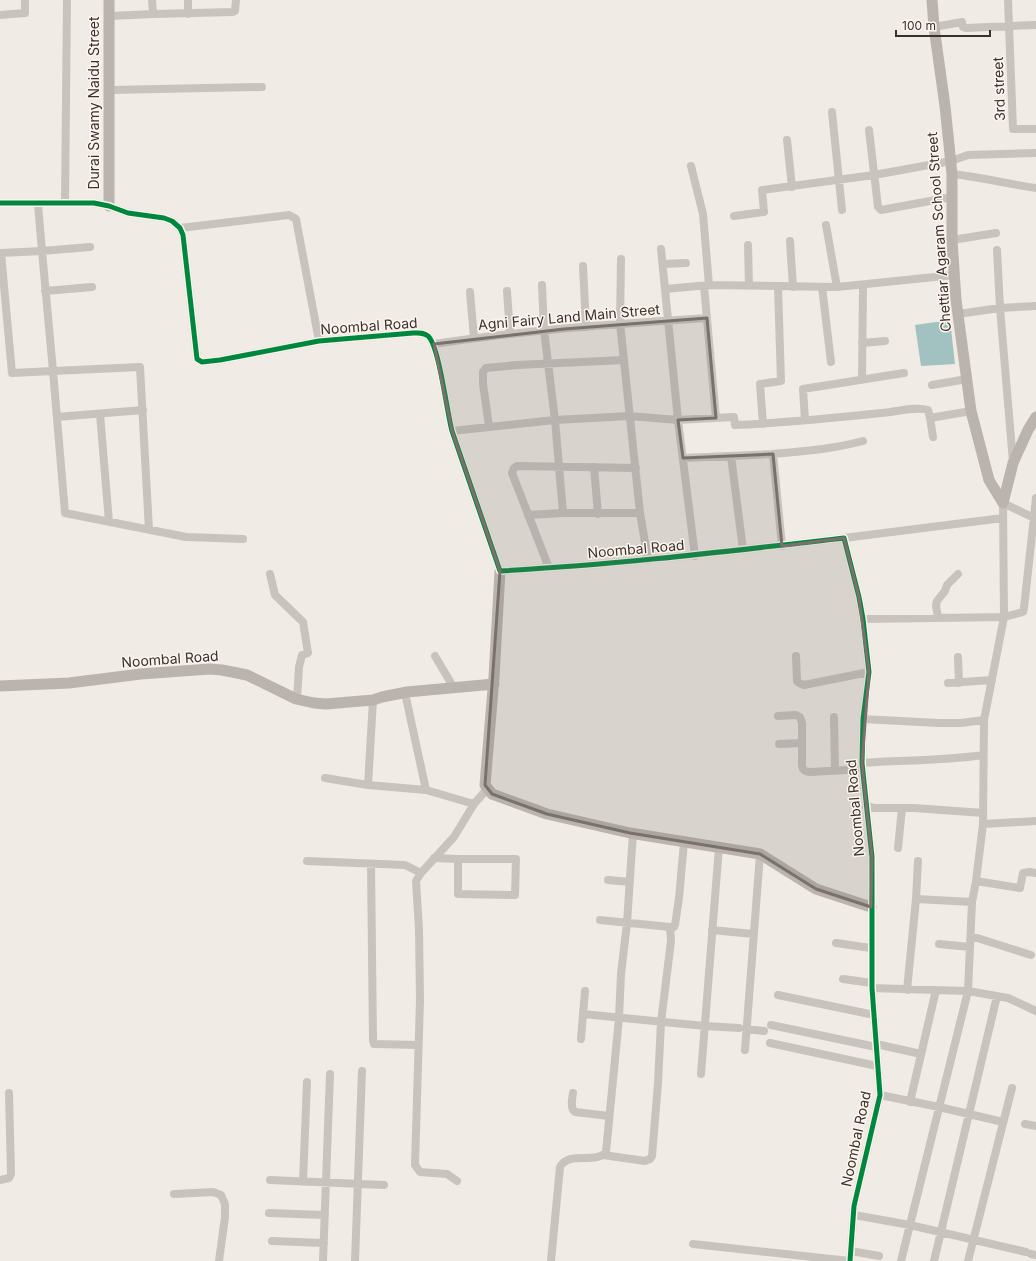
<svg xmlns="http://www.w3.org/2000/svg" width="1036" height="1261" viewBox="0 0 1036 1261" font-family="Inter,sans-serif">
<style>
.water{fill:#a1c2c1}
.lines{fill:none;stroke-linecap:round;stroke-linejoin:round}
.street{stroke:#c9c3be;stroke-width:8}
.secondary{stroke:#bab3ae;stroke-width:11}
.cycleway-casing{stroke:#fbf5ee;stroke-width:8}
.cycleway{stroke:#00873e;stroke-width:5}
.marked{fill:#7a716c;fill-opacity:0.2;stroke:#7a716c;stroke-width:3;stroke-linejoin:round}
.labels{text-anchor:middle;stroke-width:3;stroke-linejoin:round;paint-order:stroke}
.street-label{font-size:14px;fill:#3b302b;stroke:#fbf5ee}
</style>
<rect width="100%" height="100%" fill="#f0ebe5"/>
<path class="water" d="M950,320l5,44 -34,2 -6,-41z"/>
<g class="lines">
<path class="street" d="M1008,0l5,129h23
M153,14l80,-2 2,-1 1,-11
M188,14v-14
M0,15l25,-2v-13
M110,16l43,-2 -1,-14
M934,27l28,-5 1,5 3,1 70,-3
M109,90l153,-3
M832,112l10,98
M869,130l9,77 3,3 71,-13
M787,140l5,47
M691,166l12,48 6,71
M952,174c28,3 56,10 84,14
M0,203h94l15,3 19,7 36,5 8,3 8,7 3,7 14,124 5,3 18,-2 99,-19 94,-8c6,0 10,-1 15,3 11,9 19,77 24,95l48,140c115,-6 230,-20 344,-33l15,59 4,22 6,53 -6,47 -1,44 10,94v131l8,107 -26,111 -4,55
M65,203l2,-203
M38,204l4,47 -41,2 11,120 41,-2 12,142 121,24 57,2
M734,216l30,-4 -2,-22 112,-15 77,-14 17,-6 68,-2
M826,225l11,62
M180,228l109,-13 7,4 23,122
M952,240l44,-7
M790,241l3,46
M748,245l1,41
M90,247l-48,4 11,120 87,-4 9,163
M661,249l17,171 17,136
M997,250l3,58 13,154
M621,259l-1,64 20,190 8,47
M663,264l23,-1
M583,266l3,61
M542,285l2,45 11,90 8,93
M704,286l12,132
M822,287l9,75
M665,289l44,-4 128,2 117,-12
M45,291l47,-4
M507,291l3,42
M470,292l4,46
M958,314l42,-6 36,-2
M862,343l23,-2
M434,344c90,-14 181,-20 273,-26
M862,379l1,-94
M932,385l35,-6
M100,414l9,108
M57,417l86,-7
M805,420l-2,-31 101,-16
M763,424l-3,-40 21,-3 -3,-94
M489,426l-6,-42v-12l3,-4 31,-3 107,-5
M452,431l103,-11 75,-4 48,4 56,-3 1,8c49,-2 98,-7 147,-12 14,-1 34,-7 46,-3l2,8
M933,437l-3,-19 41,-7
M773,454c31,-3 60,-5 90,-13
M731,456l12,94
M683,458l90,-4 9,92
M594,467l4,47
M528,515l35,-2h77
M844,538l159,-20
M549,568l-37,-95 2,-5 3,-2 119,2
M270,574l5,21 28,27 5,31 -6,2 -3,12 -2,32
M938,618l-2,-13 1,-4 8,-10 2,-6 11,-11
M863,619l141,-2 19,-5 1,-4 12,-110
M435,656l19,32
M796,656l1,25 2,2 5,2 65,-13
M958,657l1,26
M948,683l44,-3
M405,693l21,97
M778,716l18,-1 4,2 2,6v41c0,6 3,8 9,8l52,-3
M834,717l1,54
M863,719l75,4h23l23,-3
M779,744l23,-1
M862,763c41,-3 81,-2 121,-8
M325,778l43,7 58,5 48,14
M368,785l5,-85
M866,806l8,2h40l69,5
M983,824l53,-3
M898,848l4,-40
M434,858l24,1v35l57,1 1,-36h-58
M307,861l98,4 16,8
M371,864l2,176 1,4 44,1
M608,880l22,2
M976,881l44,7 3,-15 7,-1 6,1
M916,899l56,3
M600,920l70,7 1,14 -10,81 -3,61 -6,73 -2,3 -5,2 -42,-6
M670,927h4l1,-2 4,-27 5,-56
M712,930l41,4
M971,936l60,19
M836,943l35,5
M939,944l31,3
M843,979l29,4
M872,988l96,3 40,7 28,13
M907,990l9,-91 2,-38
M778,995l96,20
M583,1014l2,-23
M771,1025l105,22
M746,1029l18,2
M581,1039l2,-25 122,12 34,2
M770,1043l107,23
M876,1044l45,10
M745,1050l15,-196
M701,1074l18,-227
M573,1093c-1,6 -3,15 2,19l34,4
M880,1095l59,12 64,15
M910,1102l26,-112
M1025,1124l11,2
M0,1180l9,-2 2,-4 -2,-81
M270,1180l114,5
M457,1181l-10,-7 -27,-2 -5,-7 5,-165 -1,-71 -3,-48 5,-8 33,-36 20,-33 14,-16
M303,1182l4,-100
M174,1194l39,-2 8,3 4,9v13l-6,44
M269,1213l56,2
M854,1215l56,10 116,27
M272,1241l52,2
M693,1244l157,17
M851,1251l28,5
M1031,1254l5,1
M323,1261l7,-187
M355,1261l7,-190
M551,1261l9,-94c9,-17 35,-2 46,-15l13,-134 2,-44 6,-51 6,-90
M901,1261l67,-270 4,-89 4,-21 7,-57 1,-104 20,-103 -1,-114 33,16
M934,1261l63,-265
M968,1261l44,-173"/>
<path class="secondary" d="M932,0l2,27 11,79 7,68v66l4,60 15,111 18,69 14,23
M109,206v-206
M1003,503l10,-40 15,-33 8,-13
M500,571l-6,106 -9,108 7,9 55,20 83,19 130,21 56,35 55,18
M0,686l69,-3 72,-9 69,-5 12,1 25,5 49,24 18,4 12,1 47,-4 9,-3 25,-5 87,-8"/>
<g class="cycleway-casing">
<path id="cycleway" d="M0,203h94l15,3 19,7 36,5 8,3 8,7 3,7 14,124 5,3 18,-2 99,-19 94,-8c6,0 10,-1 15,3 11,9 19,77 24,95l48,140c115,-6 230,-20 344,-33l15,59 4,22 6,53 -6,47 -1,44 10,94v131l8,107 -26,111 -4,55"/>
</g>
<use href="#cycleway" class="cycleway"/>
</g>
<path class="marked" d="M707,318l9,100 -38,2 5,38 90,-4 9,92 62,-8 15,59 10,75 -7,91 10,94 -1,50 -55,-18 -56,-35 -130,-21 -83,-19 -55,-20 -7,-9 15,-214 -48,-140 -18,-87 130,-15z"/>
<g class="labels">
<g class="street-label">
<text transform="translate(999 89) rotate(-92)" y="5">3rd street</text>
<text transform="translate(94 103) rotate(-90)" y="5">Durai Swamy Naidu Street</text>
<text transform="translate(939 232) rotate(-94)" y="5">Chettiar Agaram School Street</text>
<text transform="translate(569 317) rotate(-5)" y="5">Agni Fairy Land Main Street</text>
<text transform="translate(369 326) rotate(-4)" y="5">Noombal Road</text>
<text transform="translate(636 549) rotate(-5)" y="5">Noombal Road</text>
<text transform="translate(170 659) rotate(-4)" y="5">Noombal Road</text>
<text transform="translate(855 808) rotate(-95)" y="5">Noombal Road</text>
<text transform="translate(856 1139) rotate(-78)" y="5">Noombal Road</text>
</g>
</g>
<path d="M896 30v6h94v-6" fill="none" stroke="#3b302b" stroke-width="2"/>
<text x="902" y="30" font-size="12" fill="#3b302b" stroke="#fbf5ee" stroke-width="3" paint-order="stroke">100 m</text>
</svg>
